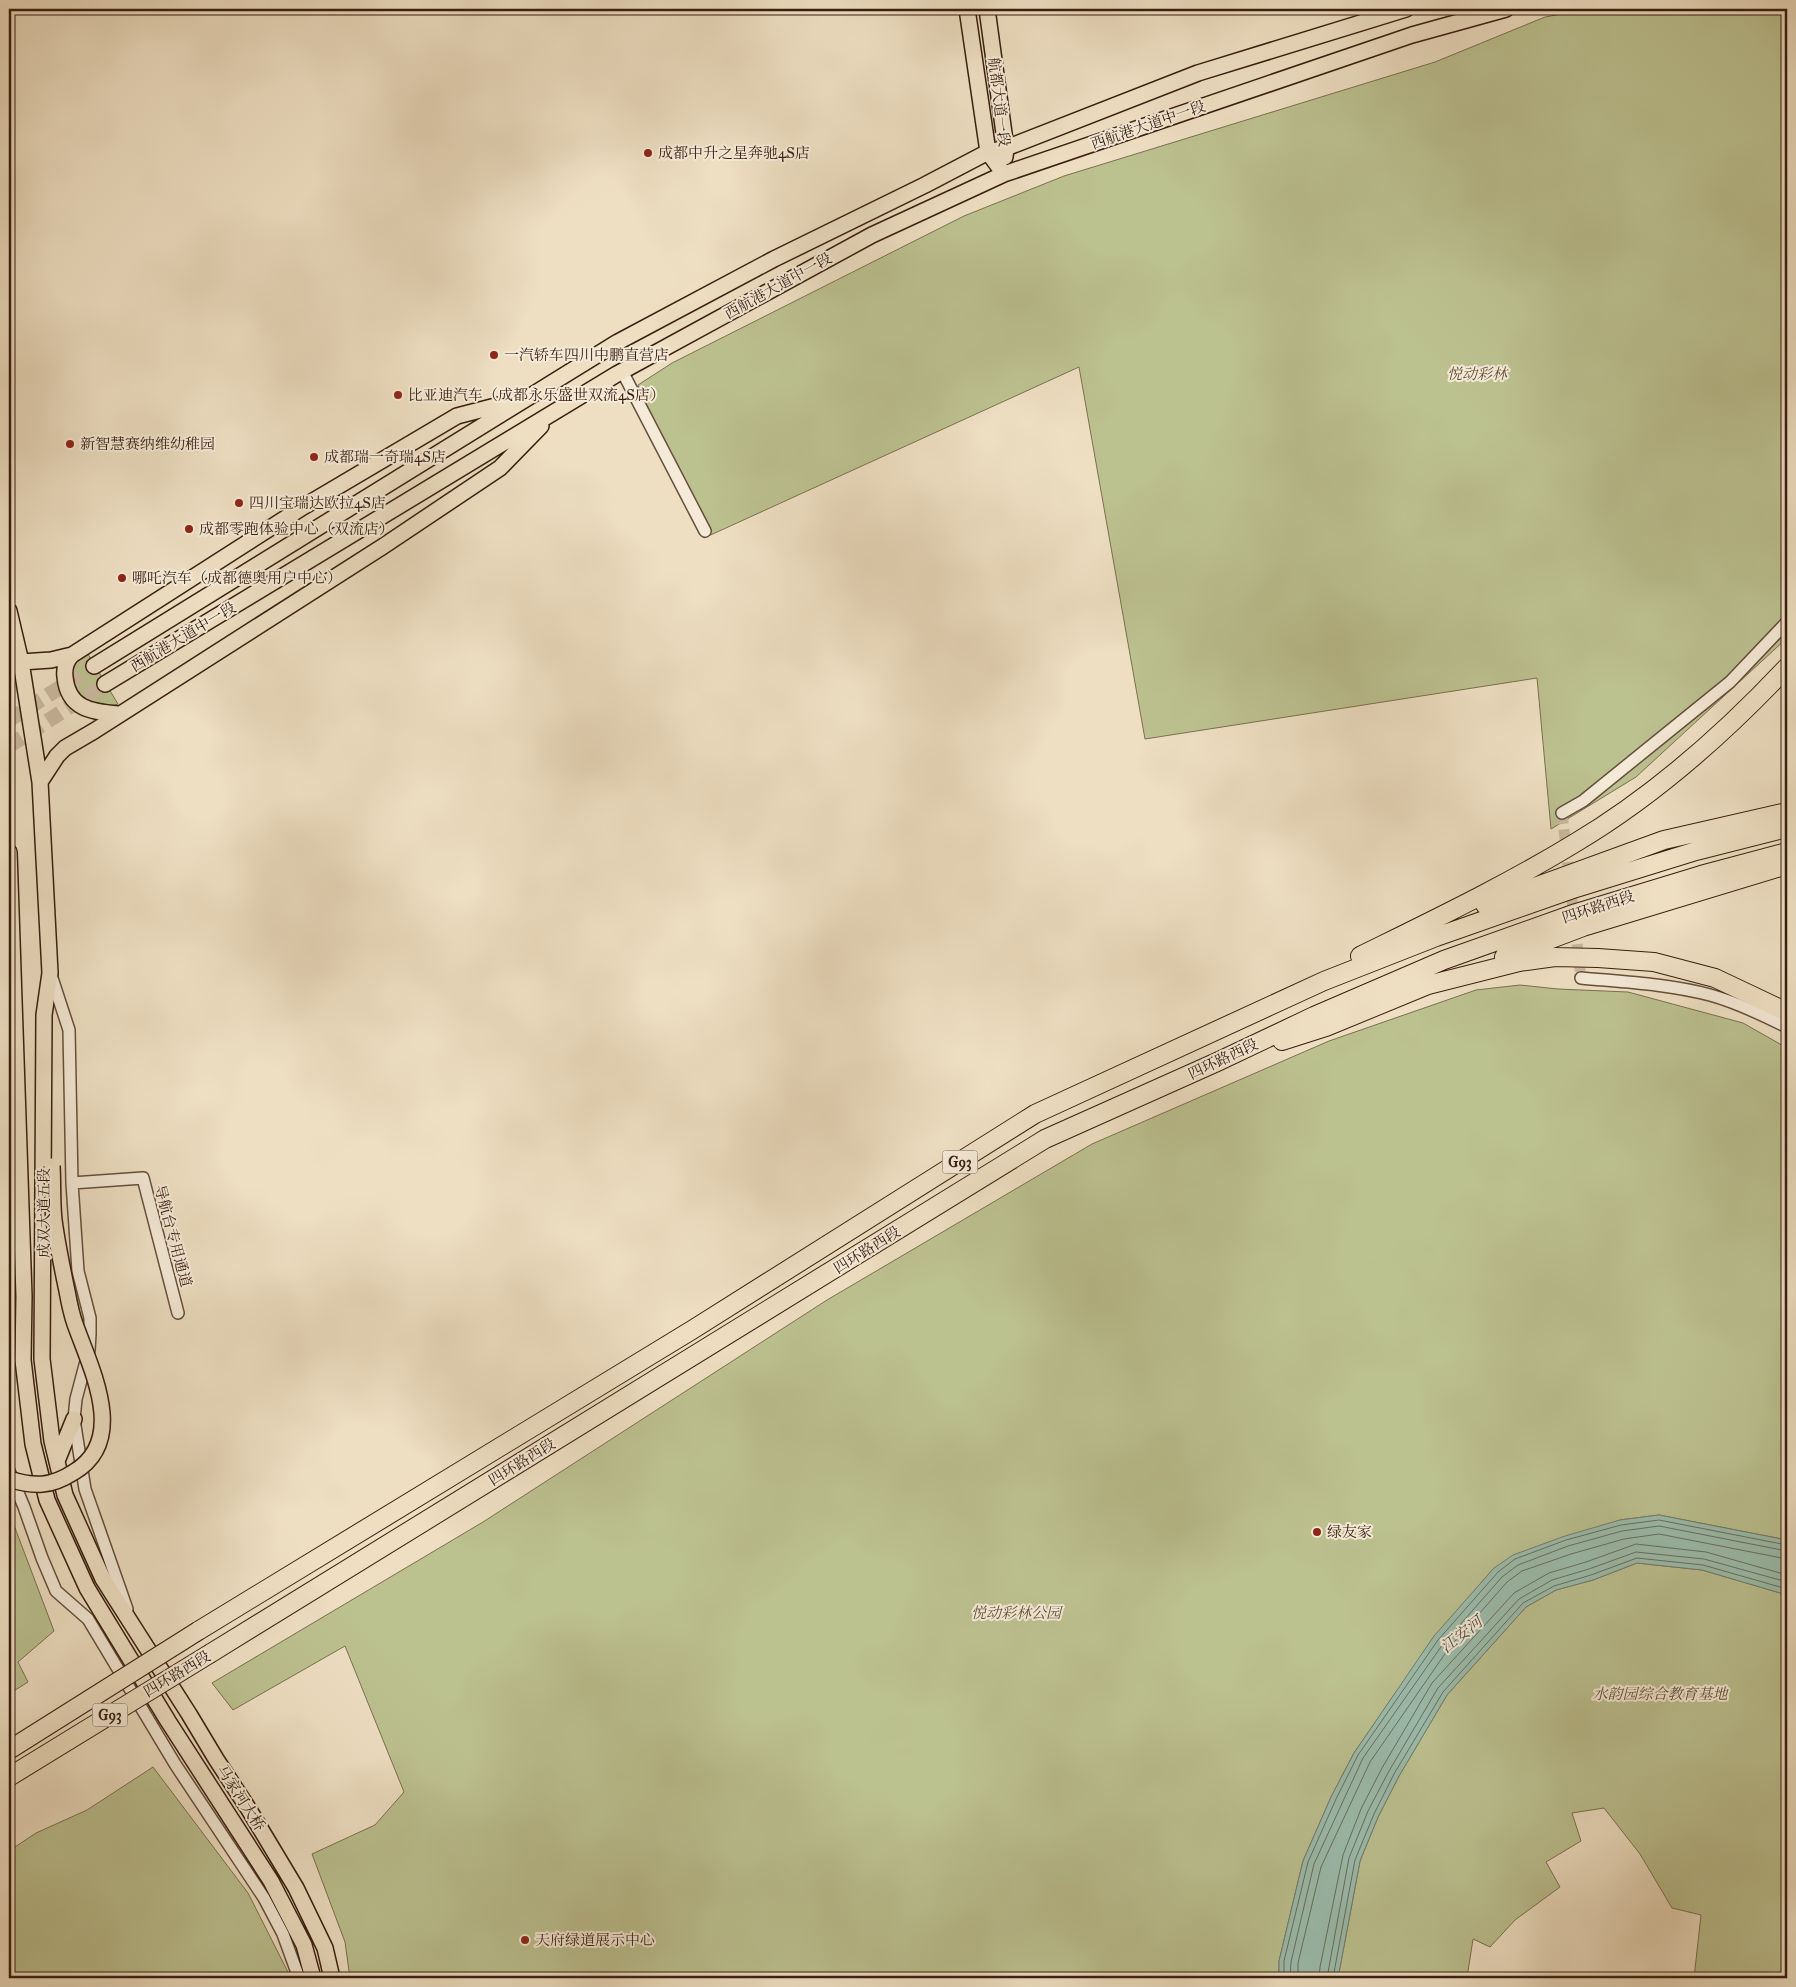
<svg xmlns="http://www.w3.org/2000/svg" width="1796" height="1987" viewBox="0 0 1796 1987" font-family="'IM FELL Great Primer','Noto Serif SC',serif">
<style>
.green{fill:#bcc190;stroke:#7a7050}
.water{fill:#9bbdad;stroke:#737d6e}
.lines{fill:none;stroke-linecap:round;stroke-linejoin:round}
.shore{stroke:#6a6e5e;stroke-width:1}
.minor-tunnel{stroke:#cab89e;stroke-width:11;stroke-dasharray:11 5.5;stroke-linecap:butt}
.major-tunnel{stroke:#cab89e;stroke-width:15;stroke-dasharray:15 8;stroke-linecap:butt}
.minor-casing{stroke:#664e3c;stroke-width:14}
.major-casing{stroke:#381e10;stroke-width:18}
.highway-casing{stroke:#381e10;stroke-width:20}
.minor{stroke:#f4ead7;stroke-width:11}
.major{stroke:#eedfc2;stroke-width:15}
.highway{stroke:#eedfc2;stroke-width:18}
.major-bridge-casing{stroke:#381e10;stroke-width:18;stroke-linecap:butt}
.highway-bridge-casing{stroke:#381e10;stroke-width:20;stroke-linecap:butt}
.major-bridge{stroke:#eedfc2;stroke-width:15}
.highway-bridge{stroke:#eedfc2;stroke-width:18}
.poi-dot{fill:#8f2418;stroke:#f4ead7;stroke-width:2}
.labels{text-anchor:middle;stroke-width:4;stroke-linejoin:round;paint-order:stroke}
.shield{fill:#f4ead7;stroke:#705b4c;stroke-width:1}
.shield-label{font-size:14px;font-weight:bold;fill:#381e10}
.street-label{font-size:15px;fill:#381e10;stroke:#f4ead7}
.poi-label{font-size:15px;fill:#381e10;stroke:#f4ead7;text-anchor:start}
.park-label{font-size:15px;font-style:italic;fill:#604f36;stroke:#f4ead7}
.water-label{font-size:16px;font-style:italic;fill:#564e3f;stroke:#f4ead7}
</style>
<rect width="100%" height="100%" fill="#eedfc2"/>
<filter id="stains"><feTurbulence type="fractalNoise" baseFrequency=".004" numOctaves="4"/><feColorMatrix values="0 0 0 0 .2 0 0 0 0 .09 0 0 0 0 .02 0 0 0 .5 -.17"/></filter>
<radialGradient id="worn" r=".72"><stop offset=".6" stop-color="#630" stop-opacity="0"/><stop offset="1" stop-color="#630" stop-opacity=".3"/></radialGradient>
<path class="green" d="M1590,9h197v629l-151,139 -85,52 -14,-151 -392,61 -66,-372 -375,171 -66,-153 34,-22 292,-147 100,-40 371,-114 110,-45z
M85,649l33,55c-35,14 -63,-31 -33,-55z
M1520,985l38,4 70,3 115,31 44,25v492l-128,-25 -39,5 -126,48 -60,69 -80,116 -23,44 -28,64 -24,100v17h-929l-5,-36 -33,-88 63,-29 29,-33 -59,-146 -112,64 -21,-27 271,-161 344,-222 265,-156 237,-103 147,-51z
M9,1512l45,119 -36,31 10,20 -19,12z
M1637,1563l65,7 85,25v383h-93l7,-63 -29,-7 -32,-54 -36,-46 -32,5 9,28 -35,21 14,25 -45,33 -25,27 -17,-8 -6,39h-129l22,-117 18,-44 21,-41 48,-81 79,-88 30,-17 37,-10z
M153,1767l95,126 43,85h-282v-127l27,-18 51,-23z"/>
<path class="water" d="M1659,1515l128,25v55l-85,-25 -65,-7 -44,17 -37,10 -30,17 -79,88 -48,81 -21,41 -18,44 -22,117h-59v-17l24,-100 28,-64 23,-44 80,-117 60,-68 19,-13 52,-19 55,-16z"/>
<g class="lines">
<path class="shore" d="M1284,1978v-17l24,-99 28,-63 22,-44 80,-115 60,-68 17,-13 51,-19 55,-15 38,-5 128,25
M1290,1978l1,-16 23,-98 49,-106 80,-114 59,-67 16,-12 50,-19 54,-15 37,-5 128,25
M1298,1978v-15l23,-96 49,-105 79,-114 58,-66 15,-11 49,-17 53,-15 35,-5 128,25
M1319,1978l1,-11 23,-112 18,-46 21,-41 50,-85 82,-90 35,-20 37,-11 50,-18 70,8 81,23
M1327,1978l22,-120 19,-47 21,-40 49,-83 81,-89 33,-19 37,-11 47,-17 68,7 83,23
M1333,1978l22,-118 19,-46 20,-40 49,-82 80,-89 31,-17 37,-11 46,-17 66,7 84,24"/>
<path class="minor-tunnel" d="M1562,813l19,165"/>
<path class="major-tunnel" d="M9,720l85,-54
M9,746l96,-62"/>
<g class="minor-casing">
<path id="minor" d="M622,371l83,160
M1562,813l21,-12 147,-119 57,-60
M51,975l18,55 3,153 6,88 12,47v16l-1,16 -13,49 -2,20 11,70 42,120
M1581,978c43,4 87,6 129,17 26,7 53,20 77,32
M72,1183l71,-5 35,135
M9,1471l15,36 18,51 14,33 32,28 87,145 89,134 19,36 16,44"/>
</g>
<g class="major-casing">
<path id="major" d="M967,9l21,143 16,22
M987,9l19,139 -1,9
M9,611l12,51 19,120 10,191 -6,42 -2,344 10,82 13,54 38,84 86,135 27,45 32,49 48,80 29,60 7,30
M72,655c-6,6 -8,14 -7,22 3,32 27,35 53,37
M21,662l30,-2 21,-5 231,-148 154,-91 54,-14
M94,666l524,-324 156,-83 151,-74 63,-33 18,-4 192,-75 208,-64
M105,684l512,-310 255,-139 132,-61 408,-139 94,-26
M40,782l17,-26 8,-8 29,-17 288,-184 118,-79 41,-42
M9,852l15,444 -1,64 10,84 14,56 40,88 81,133 103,160 33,64 9,33
M57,1461l17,-42"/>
</g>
<g class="highway-casing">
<path id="highway" d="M1485,905l179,-65 123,-28
M1360,956c73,-36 146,-71 215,-113 79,-47 150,-110 212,-176
M1504,957l79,-30 204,-62
M1282,1041l44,-14 102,-42 91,-23 36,-5 43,1 56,4 61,16 72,34
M198,1631l494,-301 343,-216 289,-133 112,-44 134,-47 126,-39 91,-23
M211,1653l834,-514 172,-77 97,-46 130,-56 132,-47 125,-38 86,-23"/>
</g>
<use href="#minor" class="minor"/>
<use href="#major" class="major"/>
<use href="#highway" class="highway"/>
<g class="major-bridge-casing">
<path id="major-bridge" d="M9,1479c25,8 42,8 65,-7 54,-32 17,-103 1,-148 -4,-11 -6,-22 -8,-33 -5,-24 -10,-48 -13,-71 -2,-18 -1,-36 -2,-54"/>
</g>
<g class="highway-bridge-casing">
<path id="highway-bridge" d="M9,1750l189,-119
M9,1777l202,-124"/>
</g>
<use href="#major-bridge" class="major-bridge"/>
<use href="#highway-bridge" class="highway-bridge"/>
</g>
<g class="poi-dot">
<circle cx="648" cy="153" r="5"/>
<circle cx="494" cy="355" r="5"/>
<circle cx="398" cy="395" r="5"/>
<circle cx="70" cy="444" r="5"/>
<circle cx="314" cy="457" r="5"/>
<circle cx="239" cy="503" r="5"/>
<circle cx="189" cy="529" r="5"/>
<circle cx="122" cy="578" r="5"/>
<circle cx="1317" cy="1532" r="5"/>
<circle cx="525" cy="1940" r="5"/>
</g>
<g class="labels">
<g class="shield">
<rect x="942.5" y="1150.5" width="35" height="23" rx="4"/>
<rect x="92.5" y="1703.5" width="35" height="23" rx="4"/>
</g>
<g class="shield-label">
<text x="960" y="1167">G93</text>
<text x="110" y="1720">G93</text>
</g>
<g class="street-label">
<text transform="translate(999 102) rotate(83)" y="5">航都大道一段</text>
<text transform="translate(1148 125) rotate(-19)" y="5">西航港大道中一段</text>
<text transform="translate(778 286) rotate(-29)" y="5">西航港大道中一段</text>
<text transform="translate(183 637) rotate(-31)" y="5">西航港大道中一段</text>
<text transform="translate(1598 907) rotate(-18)" y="5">四环路西段</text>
<text transform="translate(1223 1059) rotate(-25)" y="5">四环路西段</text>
<text transform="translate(44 1213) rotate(-90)" y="5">成双大道五段</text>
<text transform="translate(173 1236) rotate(75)" y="5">导航台专用通道</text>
<text transform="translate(867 1250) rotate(-32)" y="5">四环路西段</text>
<text transform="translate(522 1462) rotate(-32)" y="5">四环路西段</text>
<text transform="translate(177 1674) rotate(-31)" y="5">四环路西段</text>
<text transform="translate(241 1798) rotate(57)" y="5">马家河大桥</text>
</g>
<g class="poi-label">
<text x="658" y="158">成都中升之星奔驰4S店</text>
<text x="504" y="360">一汽轿车四川中鹏直营店</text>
<text x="408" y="400">比亚迪汽车（成都永乐盛世双流4S店）</text>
<text x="80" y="449">新智慧赛纳维幼稚园</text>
<text x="324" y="462">成都瑞一奇瑞4S店</text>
<text x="249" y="508">四川宝瑞达欧拉4S店</text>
<text x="199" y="534">成都零跑体验中心（双流店）</text>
<text x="132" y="583">哪吒汽车（成都德奥用户中心）</text>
<text x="1327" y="1537">绿友家</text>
<text x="535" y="1945">天府绿道展示中心</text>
</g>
<g class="park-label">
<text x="1477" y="379">悦动彩林</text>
<text x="1016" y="1618">悦动彩林公园</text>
<text x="1660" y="1699">水韵园综合教育基地</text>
</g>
<g class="water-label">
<text transform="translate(1461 1634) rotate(-38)" y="6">江安河</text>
</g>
</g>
<rect width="1796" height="1987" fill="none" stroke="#eedfc2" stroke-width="30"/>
<rect x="10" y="10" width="1776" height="1967" fill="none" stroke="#381e10" stroke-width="2.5"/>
<rect x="15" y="15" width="1766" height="1957" fill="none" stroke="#381e10"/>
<rect width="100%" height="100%" filter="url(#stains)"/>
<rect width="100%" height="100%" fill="url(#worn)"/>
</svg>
